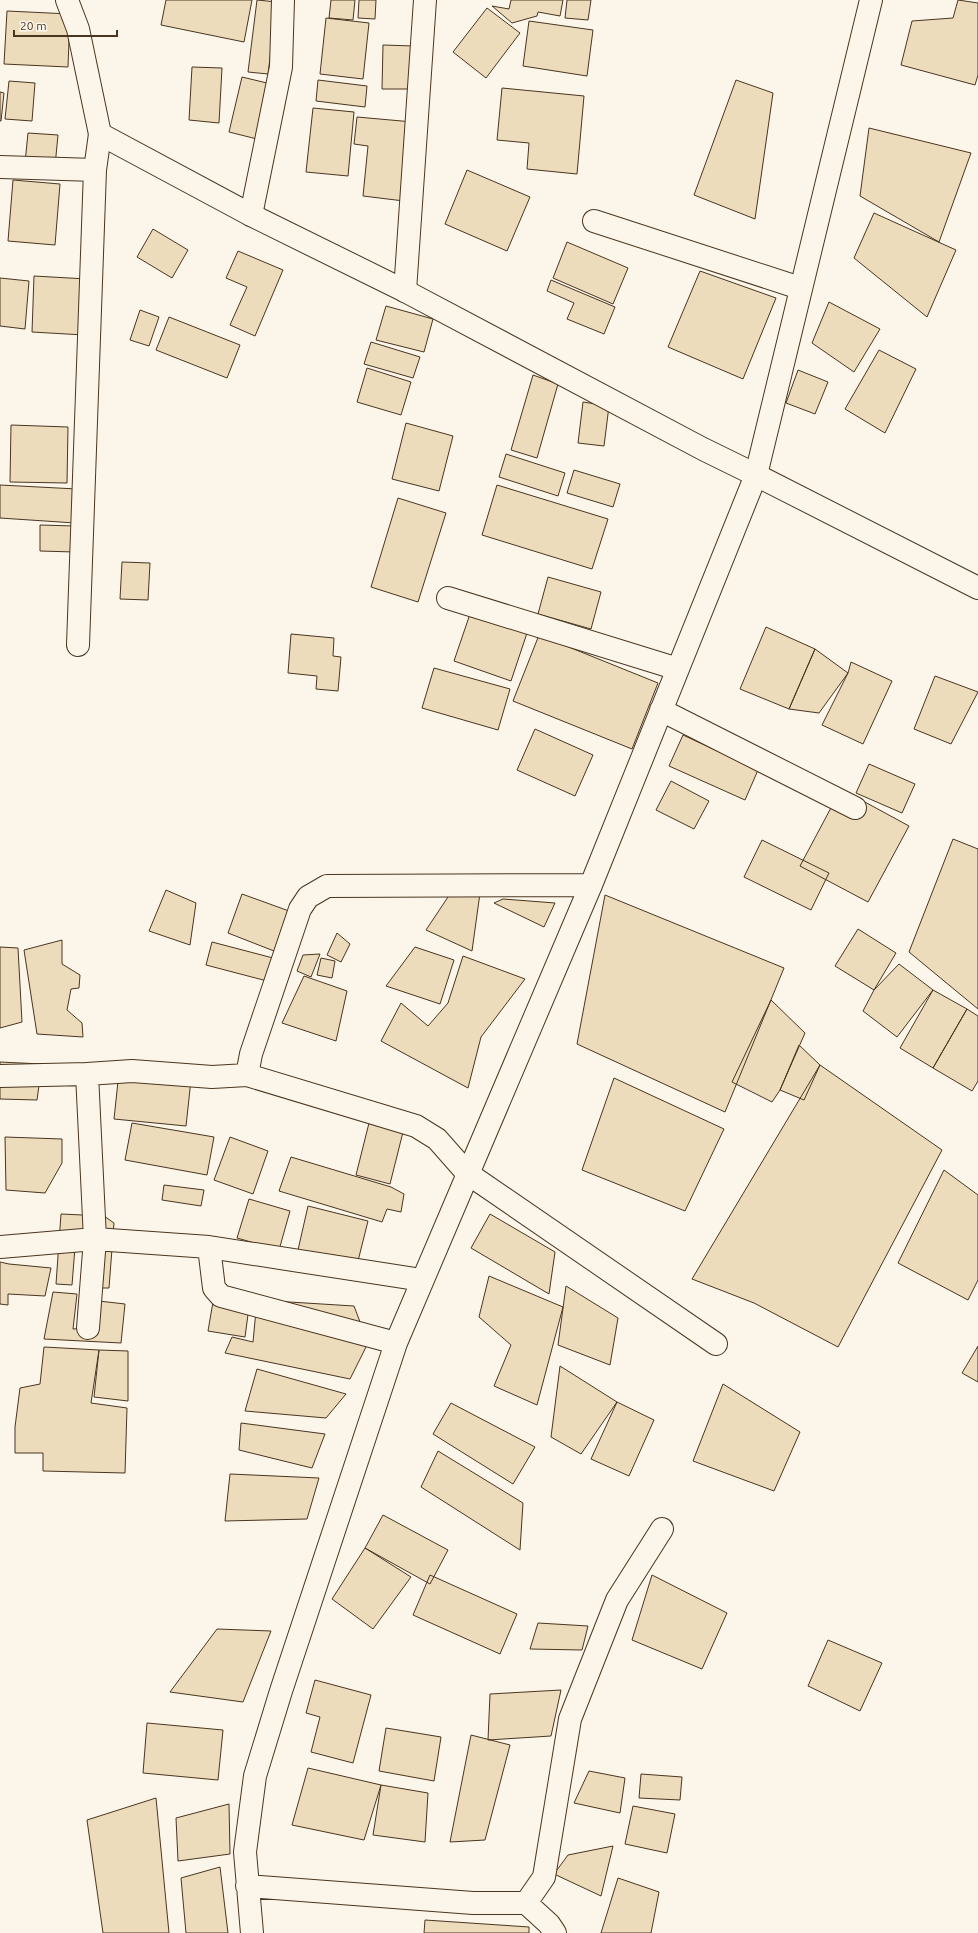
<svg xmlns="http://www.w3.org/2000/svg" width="978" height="1933" viewBox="0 0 978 1933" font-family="Ubuntu,sans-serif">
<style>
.building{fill:#ecdcbc;stroke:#4a3520}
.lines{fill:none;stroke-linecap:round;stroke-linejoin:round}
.street-casing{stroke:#4a3520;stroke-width:24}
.secondary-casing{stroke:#4a3520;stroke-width:24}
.street{stroke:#fbf6e9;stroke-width:22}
.secondary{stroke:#fbf6e9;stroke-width:22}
</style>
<rect width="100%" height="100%" fill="#fbf6e9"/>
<path class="building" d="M166,0h86l-8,42 -83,-17z
M257,0l20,2 -9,72 -20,-2z
M331,0h24l-2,20 -24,-2z
M359,0h17l-1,19 -17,-1z
M511,0h52l-3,16 -22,-4 -1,4 -25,7 -20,-17 17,3z
M567,0h24l-3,20 -23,-2z
M958,0l20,3v72l-3,10 -74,-20 11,-44 41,-3z
M487,8l33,25 -34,45 -33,-26z
M7,11l63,3 -2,53 -64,-3z
M326,18l43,5 -6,56 -43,-5z
M529,21l64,9 -6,46 -64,-10z
M383,45l30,1 -1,43h-30z
M192,67l30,1 -3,55 -30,-3z
M242,77l29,7 -14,55 -28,-7z
M318,80l49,6 -2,21 -49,-6z
M736,80l37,13 -18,126 -61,-24z
M9,81l26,2 -3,38 -27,-2z
M502,88l82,8 -7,78 -50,-5 2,-26 -32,-3z
M0,92l4,1 -3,28h-1z
M313,108l41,4 -6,64 -42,-4z
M357,117l56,5 -9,79 -41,-5 5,-50 -14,-2z
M869,128l102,25 -32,89 -79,-46z
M28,133l30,2 -3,31 -30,-3z
M467,170l63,27 -23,54 -62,-27z
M13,180l47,4 -5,61 -47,-4z
M874,213l82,37 -29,67 -73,-59z
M153,229l35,21 -16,28 -35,-21z
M567,242l61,26 -15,36 -60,-26z
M238,251l45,19 -28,66 -25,-11 17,-38 -21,-9z
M700,271l76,27 -33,81 -75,-32z
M34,276l53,3 -3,56 -52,-3z
M0,278l29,3 -4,48 -25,-3z
M551,280l64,27 -11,27 -37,-15 7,-16 -27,-12z
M829,302l51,27 -26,43 -42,-29z
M386,306l47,13 -9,33 -48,-12z
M140,310l19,7 -10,29 -19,-6z
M169,317l71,28 -13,33 -71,-28z
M371,342l49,15 -7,21 -49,-14z
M879,350l37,19 -31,64 -40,-24z
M367,368l44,14 -10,33 -44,-13z
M798,370l30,12 -13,32 -29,-11z
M533,375l25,9 -21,74 -26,-8z
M583,402l26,4 -5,40 -26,-3z
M406,423l47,13 -14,55 -47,-12z
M11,425l57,2 -1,56 -57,-1z
M506,454l59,19 -7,23 -59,-19z
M574,470l46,14 -7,23 -46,-14z
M0,485l77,4 -2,34 -75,-5z
M497,485l111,34 -16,50 -110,-34z
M398,498l48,15 -28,89 -47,-15z
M40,525l34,1v26l-34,-1z
M122,562l28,1 -2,37 -28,-1z
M548,577l53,15 -10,37 -53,-15z
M471,611l57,19 -17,51 -57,-20z
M766,627l49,22 -26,60 -49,-20z
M291,634l43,4 -1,18 8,1 -3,34 -22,-2 1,-13 -29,-3z
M539,635l119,48 -26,66 -119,-48z
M815,649l33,24 -29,40 -30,-4z
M851,662l41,19 -29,63 -41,-19 26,-52z
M434,668l76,21 -12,41 -76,-22z
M935,676l43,16 -27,52 -37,-15z
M535,729l58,26 -18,41 -58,-26z
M683,735l75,35 -13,30 -76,-34z
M869,764l46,20 -13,29 -46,-20z
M671,781l38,20 -15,28 -38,-19z
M841,789l68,37 -41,76 -68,-36z
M953,839l25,10v160l-69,-57z
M762,840l67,33 -18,37 -67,-33z
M166,890l30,13 -6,42 -41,-14z
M480,893l-8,58 -46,-21 24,-36z
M242,894l47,17 -15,40 -46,-18z
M605,895l179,73 -59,144 -148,-68z
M503,899l52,4 -11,24 -50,-24z
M858,929l38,24 -22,37 -39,-24z
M337,933l13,11 -9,18 -14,-7z
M62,940v24l18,11 -1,13 -8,1 -4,21 15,13 1,14 -46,-3 -13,-84z
M212,942l61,16 -6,23 -61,-16z
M0,947l18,1 4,74 -22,6z
M415,947l39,13 -14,44 -54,-18z
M320,954l-9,23 -14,-6 6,-16z
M463,956l62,23 -44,58 -13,51 -87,-47 20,-38 27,23 20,-23z
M321,958l14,3 -3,17 -15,-3z
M899,964l34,26 -36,47 -34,-26 11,-21z
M304,976l43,15 -11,50 -54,-18z
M933,990l34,19 -34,59 -33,-20z
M771,1000l34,33 -25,57 -8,12 -40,-20z
M967,1009l11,7v65l-6,10 -39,-23z
M799,1045l21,20 -16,35 -24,-10z
M0,1062l42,2 -5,36 -37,-1z
M820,1065l122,85 -104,197 -84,-44 -62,-24z
M119,1072l72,8 -5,46 -72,-7z
M614,1078l110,51 -39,82 -103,-41z
M371,1115l34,9 -15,60 -34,-9z
M132,1123l82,14 -7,38 -82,-15z
M5,1137l57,2v24l-17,30 -39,-3z
M230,1137l38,14 -15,43 -39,-14z
M291,1157l100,30 13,7 -3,18 -14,-3 -5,13 -103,-31z
M944,1170l34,25v85l-10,20 -70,-37z
M164,1185l40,5 -3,16 -39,-6z
M249,1199l41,12 -11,39 -42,-12z
M308,1206l60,15 -11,44 -59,-15z
M61,1214l43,2 10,7 -5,65h-18l8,-49 -23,-4 -4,50 -16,-1z
M490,1214l65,38 -6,42 -78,-46z
M0,1262l9,2 42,4 -6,28 -37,-2v11l-8,-1z
M489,1276l74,31 -26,98 -43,-19 17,-41 -32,-28z
M566,1286l52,32 -8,47 -52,-20z
M53,1292l24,2 -4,35 15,-1 2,-28 35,4 -4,39 -77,-4z
M257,1300l97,6 14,37 -18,36 -125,-26 7,-16 21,5z
M213,1302l36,5 -4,30 -37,-6z
M978,1346v36l-16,-9z
M44,1347l55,3 -8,53 36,5 -2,65 -82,-2v-18h-28v-26l5,-39 20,-4z
M99,1350l29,1v50l-34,-4z
M560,1366l57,36 -36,52 -30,-17z
M257,1369l89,25 -20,24 -81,-7z
M723,1384l77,48 -26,59 -81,-30z
M617,1402l37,18 -25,56 -38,-17z
M451,1403l84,44 -22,37 -80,-50z
M241,1423l84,11 -13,34 -73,-18z
M438,1451l85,52 -3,47 -99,-63z
M230,1474l89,4 -12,41 -82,2z
M383,1515l65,35 -18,34 -65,-36z
M365,1548l46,29 -38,52 -41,-30z
M430,1575l87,39 -17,40 -87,-39z
M652,1575l75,38 -25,56 -70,-29z
M538,1623l50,3 -6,24 -52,-1z
M217,1629l54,2 -28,71 -73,-10z
M828,1640l54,23 -22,48 -52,-25z
M315,1680l56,15 -18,68 -42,-11 9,-35 -14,-4z
M561,1690l-10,46 -63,4 2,-46z
M147,1723l76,7 -5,50 -75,-7z
M386,1728l55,9 -7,44 -55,-10z
M471,1735l39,10 -25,95 -35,2z
M308,1768l73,17 -17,55 -72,-15z
M589,1771l36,7 -5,35 -46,-10z
M641,1774l41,3 -2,23 -41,-2z
M381,1785l47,8 -3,49 -52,-7z
M156,1798l13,135h-66l-16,-113z
M229,1804l1,50 -52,7 -2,-43z
M633,1806l42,8 -8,39 -42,-9z
M613,1846l-12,50 -47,-22 14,-19z
M220,1867l8,66h-42l-5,-55z
M618,1878l41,14 -8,41h-50z
M425,1920l104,7v6h-105z"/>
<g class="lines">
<g class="street-casing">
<path id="street" d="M0,167l95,3
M251,215l30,-148 2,-67
M594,221l206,67
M405,291l20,-291
M448,598l230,71
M78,645l17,-475 5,-36
M661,710l194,98
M247,1075l4,-21 49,-145 8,-12 19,-11 264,-1
M0,1076l87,-2
M0,1247l95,-8 114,8 213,33
M209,1247l5,41 7,8 175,47
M88,1328l7,-89 -8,-165 45,-3 80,6 35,-2 169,51 21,13 30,34 249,171
M247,1886l226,17h53l23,21 6,9
M526,1903l18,-26 26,-158 47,-119 45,-71
M252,1933l-7,-81 10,-76 26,-85 115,-348 195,-458 165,-410 115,-475"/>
</g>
<g class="secondary-casing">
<path id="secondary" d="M67,0l11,29 22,105 151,81 154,76 298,158 53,26 222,113"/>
</g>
<use href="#street" class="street"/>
<use href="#secondary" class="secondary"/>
</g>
<path d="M14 30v6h103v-6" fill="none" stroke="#4a3520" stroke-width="2"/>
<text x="20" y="30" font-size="12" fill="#4a3520" stroke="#fbf6e9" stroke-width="3" paint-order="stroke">20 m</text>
</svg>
